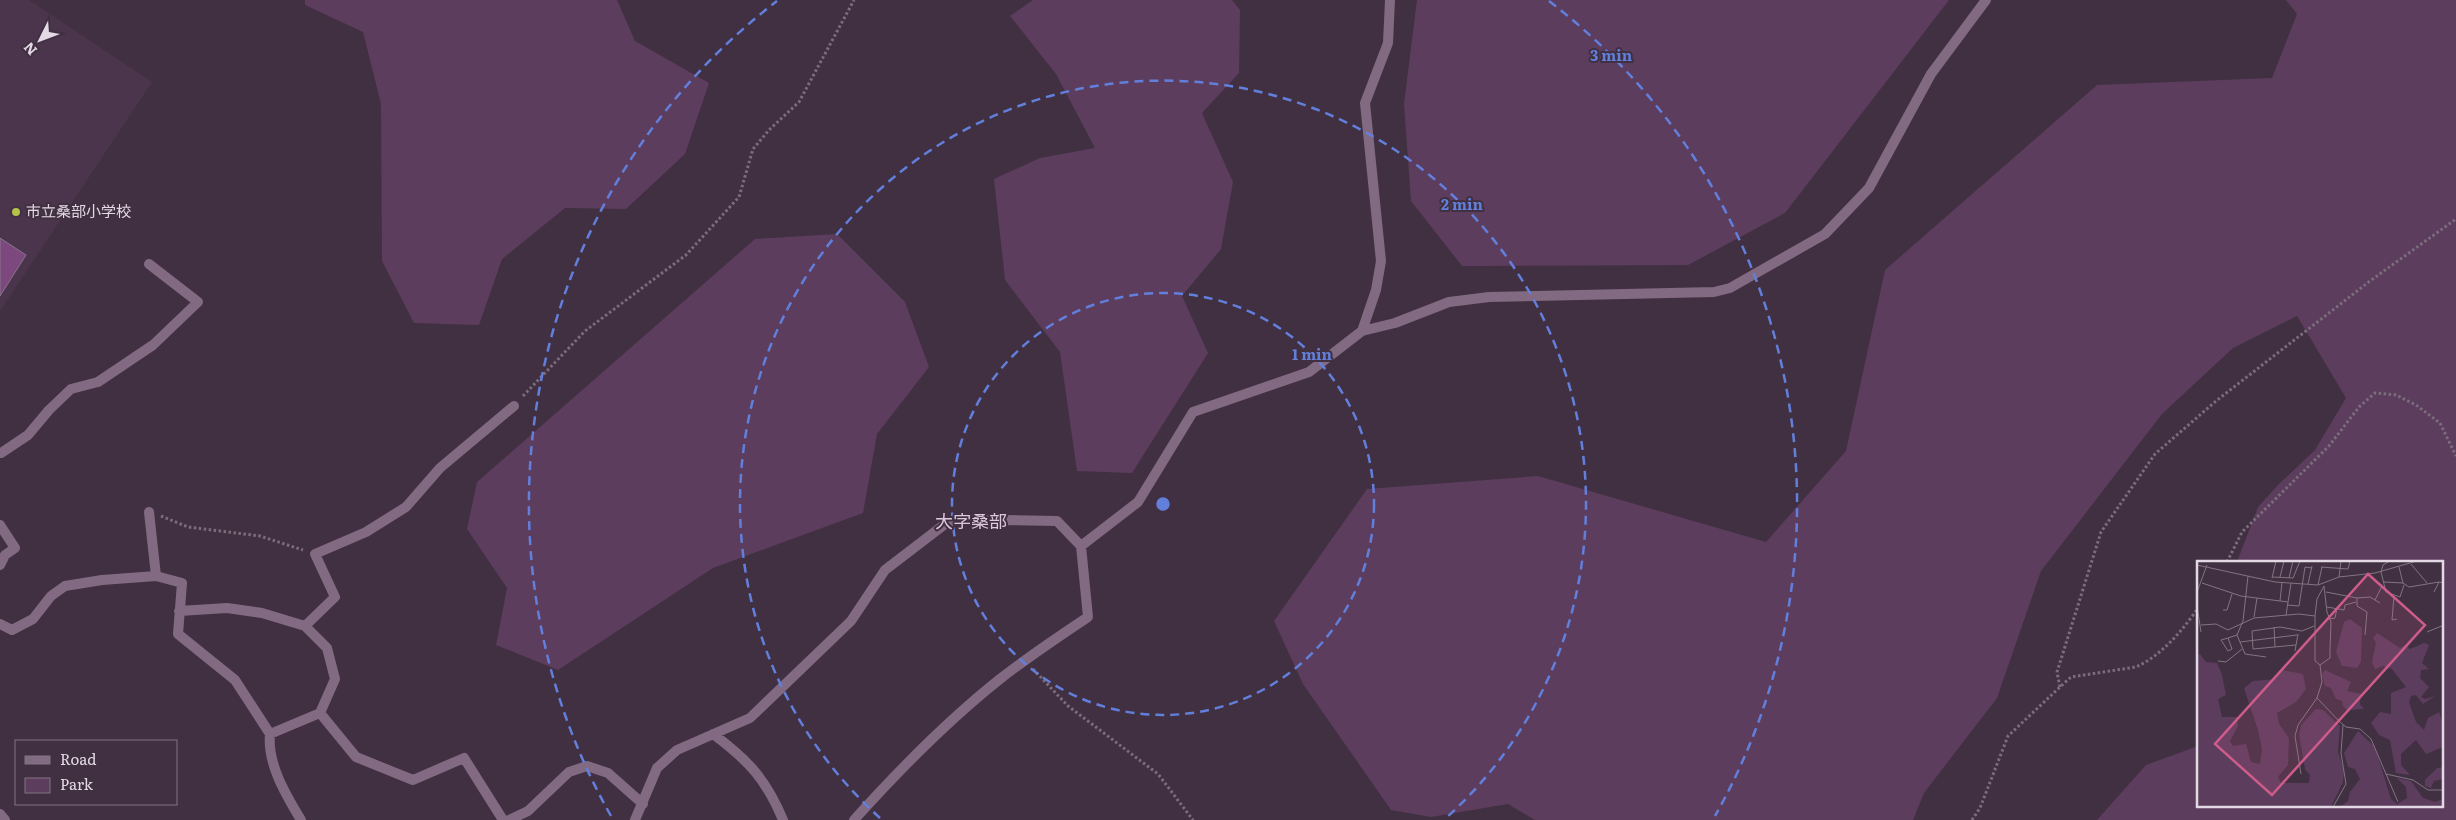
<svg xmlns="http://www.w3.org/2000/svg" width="2456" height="820" viewBox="0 0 2456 820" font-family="Literata,'Noto Sans JP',serif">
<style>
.built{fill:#4b354c}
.green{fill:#5c3d5d}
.building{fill:#7c487e;stroke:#887589}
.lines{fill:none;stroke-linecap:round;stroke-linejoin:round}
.path{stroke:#7c6d7c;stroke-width:3;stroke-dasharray:2.5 2.5;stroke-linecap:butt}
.minor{stroke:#826a82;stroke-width:10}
.tertiary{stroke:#826a82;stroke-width:10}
.ring{fill:none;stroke:#627fdc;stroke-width:2.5;stroke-dasharray:9 6}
.poi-dot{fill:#b4c24a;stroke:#413041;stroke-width:2}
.labels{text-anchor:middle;stroke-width:4;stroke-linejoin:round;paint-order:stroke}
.poi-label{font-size:15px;fill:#e3d9e4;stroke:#413041;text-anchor:start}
.quarter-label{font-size:18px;fill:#dec8de;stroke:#413041}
.inset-road{fill:none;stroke:#827482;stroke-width:1}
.view{fill:#ce5c8b;fill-opacity:0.15;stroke:#ce5c8b;stroke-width:2.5}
.inset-edge{fill:none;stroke:#e3d9e4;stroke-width:2.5}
.centre{fill:#627fdc;stroke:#413041;stroke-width:2.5}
.ring-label{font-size:15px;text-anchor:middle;font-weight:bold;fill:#627fdc;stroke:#413041;stroke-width:4;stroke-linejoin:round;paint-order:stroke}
</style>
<rect width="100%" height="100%" fill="#413041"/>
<path class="built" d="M0,0h29l123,82 -152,229z"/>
<path class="green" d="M305,0h312l18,41 74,42 -24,71 -59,55 -61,-1 -63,51 -23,66 -65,-2 -32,-62 -1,-157 -18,-72 -58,-27z
M1033,0h199l8,10 -1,63 -37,40 31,69 -12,67 -39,47 26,57 -76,120 -55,-2 -17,-119 -55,-72 -11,-101 46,-21 55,-10 -39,-74 -46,-58z
M1417,0h532l-164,213 -97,52 -226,1 -51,-65 -7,-97z
M2286,0h170v820h-359l49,-55 52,-19v60h244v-244h-205l21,-55 21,-23 36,-34 31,-52 -49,-82 -64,32 -71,66 -121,157 -44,127 -73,95 -11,27h-378l-27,-16 -77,13 -40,-7 -88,-126 -29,-63 93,-132 171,-13 228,66 80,-91 39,-181 212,-185 175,-7 25,-64z
M837,234l68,68 24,65 -52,67 -14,79 -150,55 -155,102 -62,-25 11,-57 -40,-59 10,-47 278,-243z"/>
<path class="building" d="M0,238l26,17 -26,41z"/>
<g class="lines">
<path class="path" d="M523,396l62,-65 101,-76 53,-58 14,-48 16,-19 30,-28 55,-102
M161,516l27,11 72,9 43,14
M2227,562l15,-30 87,-86 30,-39 16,-14 21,2 20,10 24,18 16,33
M1033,669l35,37 90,68 35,46
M2060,687l-3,-15 44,-140 54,-78 61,-53 154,-120 86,-62
M1972,820l8,-12 28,-72 52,-49 11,-10 65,-10c25,-11 47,-37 62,-59"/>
<path class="minor" d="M1362,331l14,-41 5,-29 -16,-158 23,-60 2,-43
M1,453l27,-18 21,-25 22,-21 27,-7 55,-37 45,-43 -49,-38
M149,512l7,64 26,7 -4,51 57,46 35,54
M0,525l15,23 -10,7 -5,10
M1081,546l57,-44 55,-90 116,-40 53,-41 33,-8 54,-21 40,-5 225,-5 16,-4 95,-54 44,-46 62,-114 55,-74
M179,611l48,-3 35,5 43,13
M0,624l12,6 21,-11 18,-23 14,-10 37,-6 54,-4
M320,713l36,44 57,23 51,-22 39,62
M713,734c35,26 53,45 70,86
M301,820c-15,-25 -34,-56 -31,-86l50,-21 15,-34 -8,-31 -22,-22 30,-29 -20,-43 51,-22 40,-25 34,-39 74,-62
M509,820l19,-9 41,-39 18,-6 21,7 35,31
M635,820l22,-52 20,-18 73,-32 101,-97 34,-51 64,-49 58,-1 50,1 24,25 7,71c-30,20 -60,40 -88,62 -53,42 -101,91 -146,141"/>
<path class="tertiary" d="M0,814l5,6"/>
</g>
<g class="ring">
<circle cx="1163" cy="504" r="211"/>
<path d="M880 818A423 423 0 1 1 1446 818"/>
<path d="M611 816A634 634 0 0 1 777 1M1549 1A634 634 0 0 1 1715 816"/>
</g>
<circle class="poi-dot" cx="16" cy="212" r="5"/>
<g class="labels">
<g class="poi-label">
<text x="26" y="217">市立桑部小学校</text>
</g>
<g class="quarter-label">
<text x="971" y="528">大字桑部</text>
</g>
</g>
<g transform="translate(2197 561)">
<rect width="246" height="246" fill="#413041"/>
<path d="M153,58l12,9 -1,34 -4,6 -15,-2 -6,-14 8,-30zM180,72l23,15 6,-3 4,4 14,-6 5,2 -7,18 7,6 -8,1 -1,8 9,9 -8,10 4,2 10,-3 -12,8 -7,-9 -5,1 -2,6 7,20 8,8 4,-12 11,-6 4,12v23l-17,7 -10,-14 -15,14v11l9,10 -14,-2 -6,-33 -11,-5 -8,-12 9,-11 11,2v-21l15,-6 -14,-18 -9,-3 -8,3 -3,-7 4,-19 -3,-5zM3,93l6,8 11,1 5,12 4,20 -8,4 4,18h15l1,9 -8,15 3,5 13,-2 5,18 9,2 2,-15 -4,-19 -14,-42 9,-7 22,-2 7,-9 21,4 3,15 -10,13 -19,11 2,11 10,14 -1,27 -10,12 3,6h28l1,-8 -5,-6 -6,-34 2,-10 15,-16 7,1 17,16 -2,26 6,18 -1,12 -12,25h-134v-152zM128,109l26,12 -4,9 14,3 -1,10 4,5 -17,1 -4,-4 -1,-5 -6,-2 -5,-11 -6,-2 -3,-12zM161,170l17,16 16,52 6,5 10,-6 -1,-11 -9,-9 14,3 12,17 12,4 8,-3v8h-103l8,-6 2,-9 10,-13 -5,-10 -7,-2 -4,-14zM247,206l-1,12 -9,2 -3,7 -6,-2v-6l12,-12z" fill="#5c3d5d"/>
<path class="inset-road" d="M191,1l-5,3 -2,7 5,20 14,5 4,-12M214,3l16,19M0,4l78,17 43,3 21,-8 36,-4 42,-12M124,6l27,2 2,-8M202,6l4,16M51,15l-5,45 -6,14 8,19 21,3M75,16l21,1 7,-17M83,16l4,-16M142,16l2,-16M75,17l4,-17M92,17l4,-17M187,21l19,1 6,4 30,-5M5,22l39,13 47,6M111,23l4,-18M121,24l4,-18M0,31l10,-27M129,31l31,6v8l10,6 -2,23M237,31l5,-10 5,1M197,35l-2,24 5,-1M160,37l13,-1 10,6M178,39l7,-14M83,40l2,-19M90,44l12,1 6,-39 7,1M0,45l4,26M130,46l17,3 1,-5 11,-3M26,49h4l5,-16M89,54l5,-32M57,56l3,-19M132,58l6,-1 2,-10M4,64l15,-1 12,6 26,-12 45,-4 16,2M77,66l1,20M230,71l17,-7M31,77l-7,2 7,11 4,-2 -4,-11 9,-3M43,81l57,-7M99,84l-43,4 -1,-18 28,-4 22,4 12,-5M98,90l3,-17M21,100l8,1 16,-13M123,104l10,-7v-8l1,-28 -4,-10 -3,-26M123,104l-5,-4v-45l2,-17 7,-13M120,137l22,23 7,6 14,2 11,10 27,63M104,213l-6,-38 3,-11 19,-27 5,-16 -2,-17M189,213l27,6 15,10h16M136,246l13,-23 -5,-31 2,-28"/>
<path class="view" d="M171,13l57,51 -153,170 -57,-51z"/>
<rect width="246" height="246" class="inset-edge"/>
</g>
<circle cx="1163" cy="504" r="8" class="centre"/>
<g class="ring-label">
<text x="1611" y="61">3 min</text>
<text x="1462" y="210">2 min</text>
<text x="1312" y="360">1 min</text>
</g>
<rect x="15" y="740" width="162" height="65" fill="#413041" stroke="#827482"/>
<rect x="25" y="756" width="25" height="8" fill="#826a82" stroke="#827482"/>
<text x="60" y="765" font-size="15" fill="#e3d9e4">Road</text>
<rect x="25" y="778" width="25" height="15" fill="#5c3d5d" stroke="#827482"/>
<text x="60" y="790" font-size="15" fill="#e3d9e4">Park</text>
<g transform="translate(40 40) rotate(228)" stroke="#413041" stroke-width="4" paint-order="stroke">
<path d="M0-4L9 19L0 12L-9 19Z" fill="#e3d9e4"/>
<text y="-8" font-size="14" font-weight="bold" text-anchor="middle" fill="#e3d9e4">N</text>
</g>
</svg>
